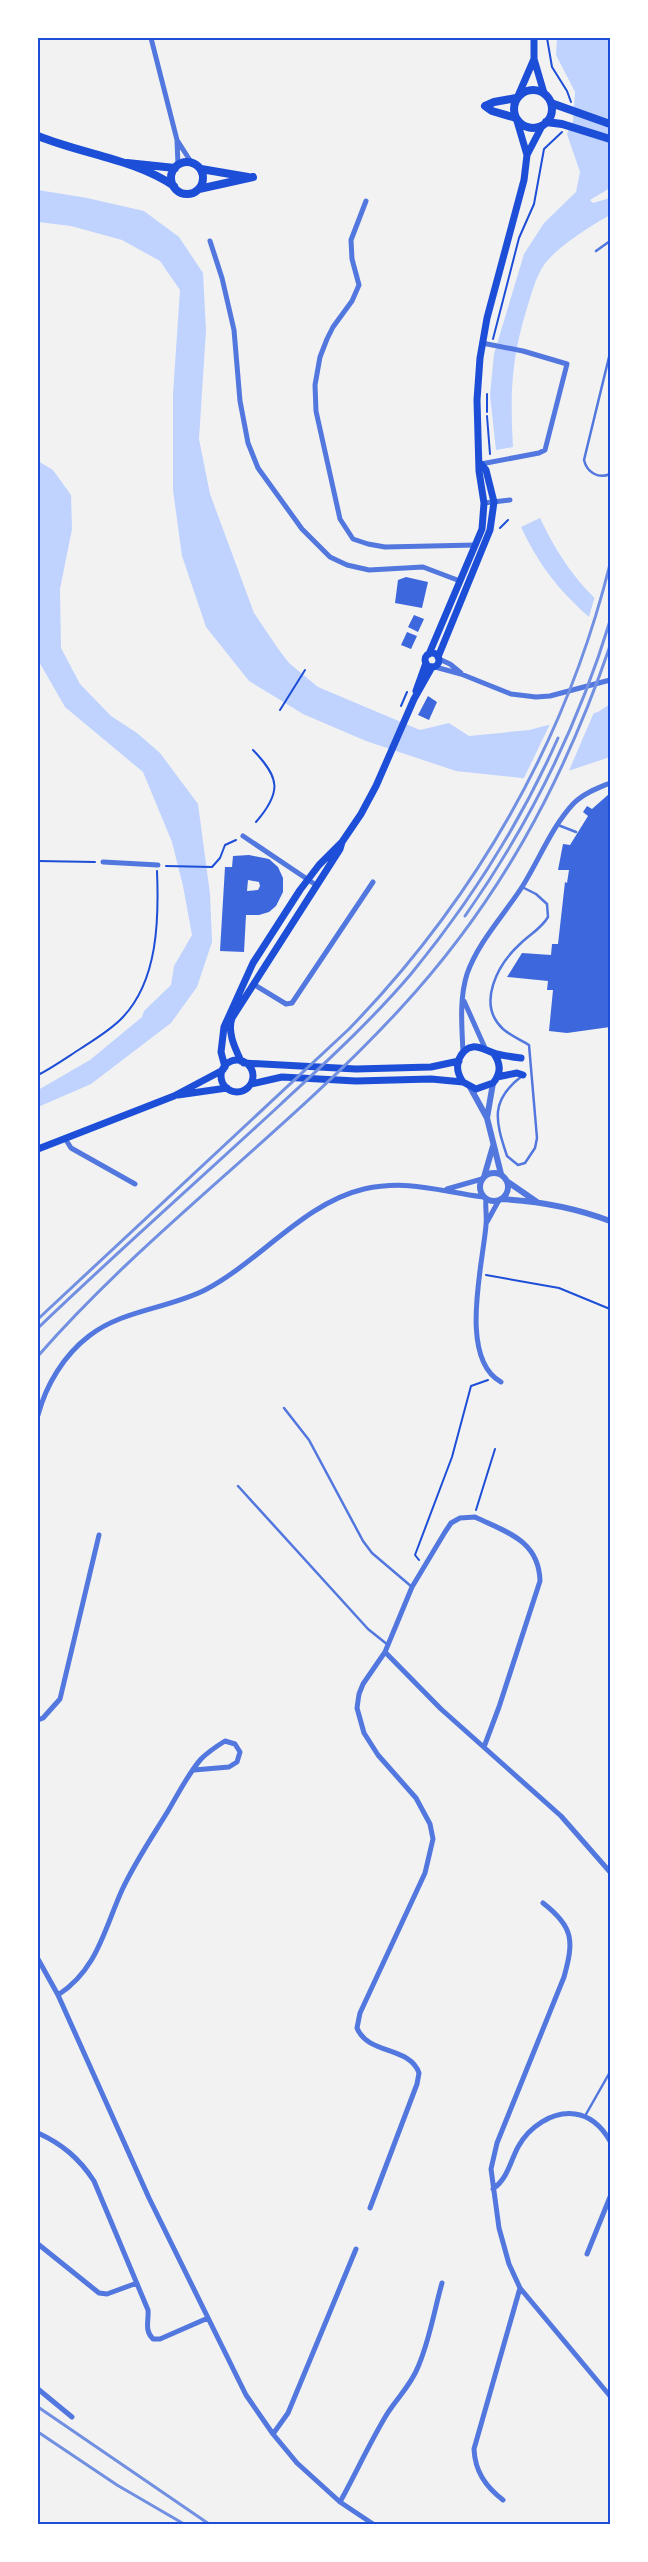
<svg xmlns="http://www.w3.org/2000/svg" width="648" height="2562" viewBox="0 0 648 2562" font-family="'Asap Condensed',sans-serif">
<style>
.water{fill:#bfd3fe}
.pier{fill:#f2f2f2}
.building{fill:#3d67dc;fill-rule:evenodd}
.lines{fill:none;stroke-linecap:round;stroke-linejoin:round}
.path{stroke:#1d4ed8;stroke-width:2}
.service{stroke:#5277de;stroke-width:2.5}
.minor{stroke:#5277de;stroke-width:5}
.tertiary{stroke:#5277de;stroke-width:6}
.secondary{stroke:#1d4ed8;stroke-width:7}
.primary{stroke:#1d4ed8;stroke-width:8}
.rail{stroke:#7290e2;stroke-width:3}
.neatline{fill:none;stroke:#1d4ed8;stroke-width:2}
</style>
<rect width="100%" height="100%" fill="#f2f2f2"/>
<path class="water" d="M557,38h53v150l-20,12 3,3 17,-5v17c-18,10 -58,35 -68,53 -7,12 -11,27 -15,40 -16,52 -17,86 -14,139l-17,3 -6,-55 4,-41 30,-100 20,-31 32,-31 4,-20 -13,-38 6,-13 2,-29 -19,-37z
M38,190l49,8 57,13 35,26 24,36 3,57 -7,109 11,55 44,119 25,37 10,13 29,24 102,43 29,-7 20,13 60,-6 69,-18 12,-8v53l-69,23 -85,-9 -90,-30 -63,-27 -54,-33 -43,-54 -24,-71 -9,-66v-96l7,-104 -20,-29 -38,-21 -51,-14 -33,-4z
M38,461l15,9 18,25 1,34 -12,60 1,59 19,36 31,32 26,17 23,20 38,51 12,90 2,48 -15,45 -26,36 -80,61 -53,23v-17l52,-30 52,-43 2,-6 27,-26 3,-19 18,-31 -9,-49 -11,-44 -29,-70 -78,-65 -27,-47z
M540,518c18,38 38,67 70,94v23c-41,-34 -66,-59 -89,-108z"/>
<path class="pier" d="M595,596l15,12v29l-22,-17z
M595,710l-27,63 -27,9 -18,-2 28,-58z"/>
<path class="building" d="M406,577l22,5 -6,26 -27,-5 3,-23z
M414,615l10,4 -6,13 -10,-5z
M407,632l10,4 -6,13 -10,-4z
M428,696l9,6 -8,18 -11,-5z
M610,793v234l-43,6 -18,-2 4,-41h-6l1,-9 -41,-4 15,-24 29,2 1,-11h6l7,-62 2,1 2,-13h-11l5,-26 7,1 18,-29 -5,-4 4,-6 5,3z
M249,855l20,4 9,8 5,11v14l-7,14 -7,6 -10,3h-13l-2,37 -24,-1 5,-84h7l1,-11zM248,880l11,2 1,4 -2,4 -11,1z"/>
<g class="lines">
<path class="path" d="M547,38l5,29 15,24 4,11
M493,339l26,-101 15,-34 10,-55 18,-17
M487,412v-18
M487,416l3,38
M500,528l8,-8
M401,706l6,-14
M280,710l25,-40
M253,750c27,28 29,42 3,72
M38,861l57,1
M166,866l46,1 8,-9 5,-13 11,-5
M38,1075c14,-7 28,-17 42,-26 15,-10 31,-19 43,-32 35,-37 36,-98 34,-146
M486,1275l73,13 51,21
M476,1510l19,-61
M419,1560l-4,-5 37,-98 19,-71 17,-6"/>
<path class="service" d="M596,251l14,-10
M610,353l-26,107c3,13 15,19 26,14
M558,825l18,7
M522,1076c-32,24 -27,44 -15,80l11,9 7,-2 10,-15 2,-10 -8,-93c-8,-5 -18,-9 -26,-16 -27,-25 -5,-65 17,-85 10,-10 21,-15 28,-27l-1,-13 -11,-10 -14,-7
M284,1408l25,32 54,101 9,12 40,34
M238,1486l130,143 20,16
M585,2116l25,-44"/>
<path class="minor" d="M151,38l26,102 1,25
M177,140l14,22
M366,201l-15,39 1,19 7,26 -7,16 -19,26 -6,12 -7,18 -5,28 1,26 24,108 13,20 15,5 17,3 91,-2
M210,241l12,37 12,52 6,71 8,42 10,25 44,61 28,28 17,8 22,5 54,-3 37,14
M481,464l58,-11 6,-3 22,-86 -44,-13 -41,-8
M484,503l26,-3
M439,659l11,5 11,9
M435,667l26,7 50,20 25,3 14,-1 60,-16
M243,836l73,49
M103,862l55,3
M253,984l33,20 6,-1 81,-121
M464,1001l21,47
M463,1053c-1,-27 -4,-53 4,-79 11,-32 37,-59 55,-87 17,-27 30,-61 52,-84 10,-10 24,-15 36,-20
M66,1140l5,8 64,36
M447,1189l35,-10
M486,1198c-1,9 1,18 0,27 -3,39 -28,133 15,157
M487,1222l12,-22
M38,1415c8,-30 26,-60 51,-79 33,-26 78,-27 116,-46 54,-28 99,-87 159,-101 46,-10 77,3 120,8
M385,1652l56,57 120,107 49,56
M38,1720l5,-2 17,-19 39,-164
M543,1903c31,24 31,38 21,74l-67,166 -6,26 8,59 10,36 11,24 90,108
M38,1959l20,36 91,203 97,197 27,39 24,29 43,39 33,22
M58,1995c39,-25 46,-65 64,-105 13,-28 30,-53 46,-79 10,-17 20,-37 33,-52 7,-7 16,-13 24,-18l10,3 5,8 -3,10 -8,5 -35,3
M38,2133c24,11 41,25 56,48l54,129c1,11 -4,20 5,29h7l48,-21
M493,2189c15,-11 17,-27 25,-42 11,-20 34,-36 57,-33 15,2 27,13 35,27
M370,2208l47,-124 2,-11c-9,-27 -51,-18 -62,-45l3,-15 65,-140 8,-34 -3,-15 -14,-26 -38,-43 -14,-22 -7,-25 2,-14 4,-10 22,-32 27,-65 33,-55 6,-9 9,-5 15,-1c31,15 64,23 65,64l-41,126 -15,40
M38,2244l61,49 8,1 30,-11
M587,2254l23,-57
M38,2389l34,28
M273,2434l15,-21 68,-164
M503,2500c-18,-14 -28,-29 -29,-51l46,-161
M340,2502c16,-29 30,-60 47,-88 10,-16 24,-29 31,-47 12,-28 16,-56 24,-84"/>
<path class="tertiary" d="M493,1083l-6,35 14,56
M470,1087l17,31
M480 1187a14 14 0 1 1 28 0a14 14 0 1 1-28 0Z
M484,1177l9,-31
M508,1182l29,20
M501,1199c36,2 75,9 109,22"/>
<path class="secondary" d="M534,38v21l10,34
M518,96l16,-37
M527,155l15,-29
M425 660a7 7 0 1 1 14 0a7 7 0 1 1-14 0Z
M429,654l53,-125 2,-26 -5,-32 -2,-71 3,-42 7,-40 37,-138 3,-25 -10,-34
M438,657l52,-127 4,-28 -8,-32 -5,-6
M416,691l10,-28
M494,1054c7,10 7,20 -1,29l-17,6 -13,-7c-5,-7 -7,-15 -4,-23 10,-22 26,-8 38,-5 8,2 16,3 24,4
M221 1076a16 16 0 1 1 32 0a16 16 0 1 1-32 0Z
M241,1061c-6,-13 -14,-29 -9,-43l108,-169 2,-7
M244,1063l112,6 75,-2 28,-6
M225,1067l-4,-15 3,-25 29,-64 47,-73 19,-25 23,-23 19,-28 15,-28 38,-87 18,-32
M497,1077l20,-4 6,2
M251,1084l31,-7 74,4 75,-2 32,3
M178,1095l49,-7
M38,1149l136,-53 49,-26"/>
<path class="primary" d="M514 109a19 19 0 1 1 38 0a19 19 0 1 1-38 0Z
M551,103l59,21
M516,118l-24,-7 -7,-5 9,-4 22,-4
M546,122l16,2 48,15
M38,136c44,18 96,23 136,50
M171 178a16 16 0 1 1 32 0a16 16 0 1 1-32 0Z
M127,163l48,5
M201,169l47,8
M199,189l54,-12"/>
<path class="rail" d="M465,916c64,-91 113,-190 145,-295
M38,1319l311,-290c127,-131 217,-288 261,-465
M38,1328c79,-76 162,-149 243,-224 45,-42 90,-83 130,-130 59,-72 109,-150 147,-236
M38,1356c110,-126 249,-224 362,-347 99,-107 163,-226 210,-363
M38,2407l171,117
M38,2432l79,53 67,39"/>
</g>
<rect width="648" height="2562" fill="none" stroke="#ffffff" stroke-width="78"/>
<rect x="39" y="39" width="570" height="2484" class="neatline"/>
</svg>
